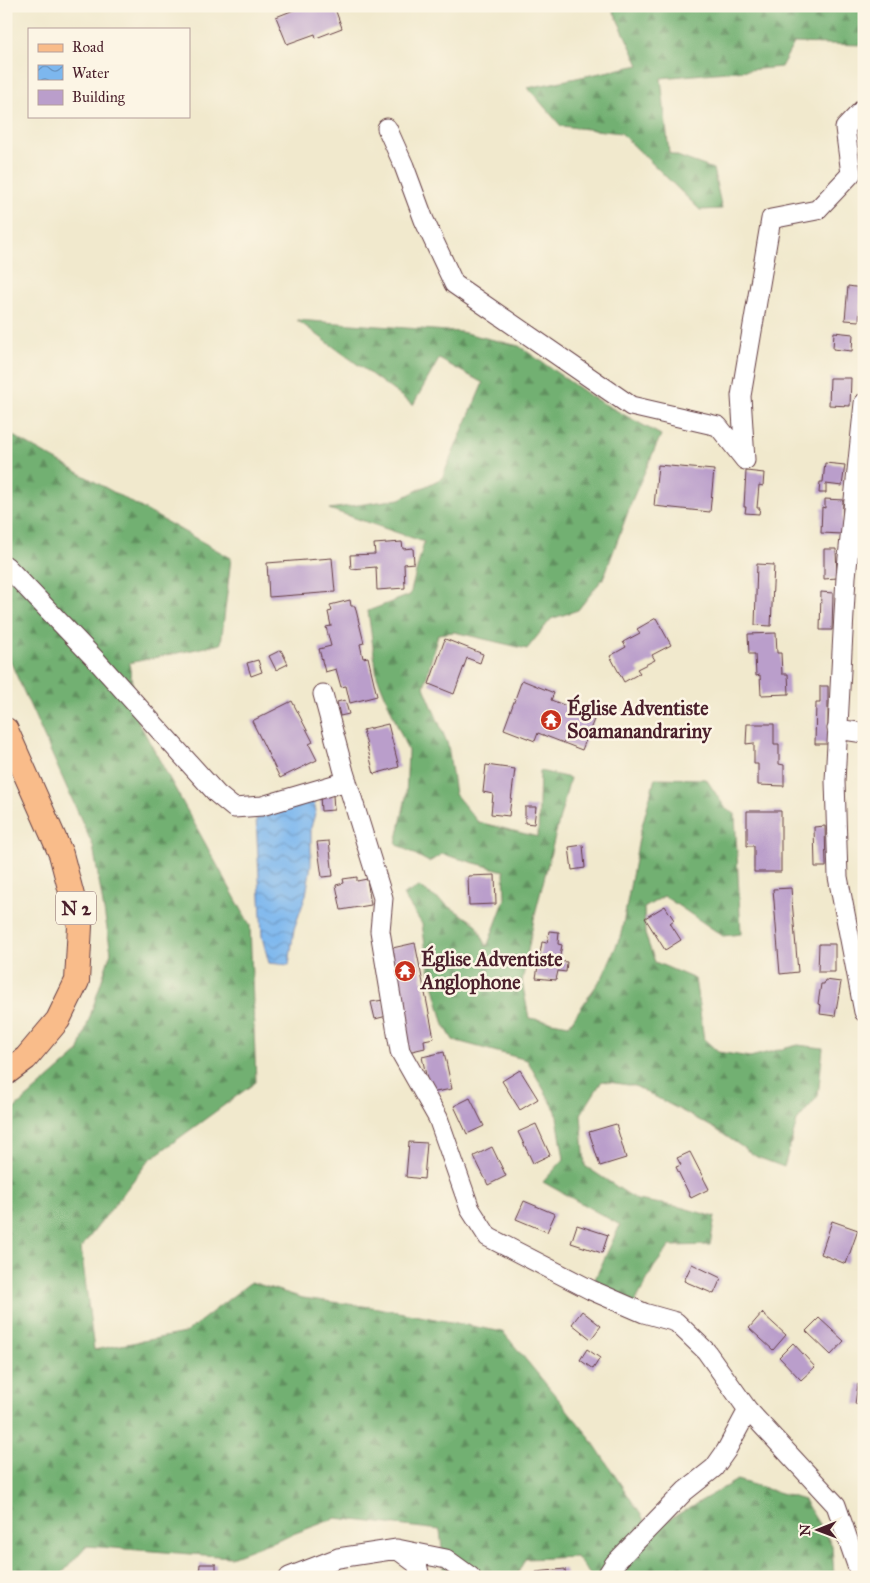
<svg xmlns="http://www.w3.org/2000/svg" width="870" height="1583" viewBox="0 0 870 1583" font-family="'IM FELL Great Primer',serif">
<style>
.forest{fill:url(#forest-firs);stroke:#5e684e}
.water{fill:url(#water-waves);stroke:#646b8c}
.building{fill:#ba9ecb}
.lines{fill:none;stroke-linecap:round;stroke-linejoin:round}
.minor-casing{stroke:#633d43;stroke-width:21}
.major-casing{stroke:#633d43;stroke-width:26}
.minor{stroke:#fff;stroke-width:19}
.major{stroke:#f9bc8a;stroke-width:24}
.labels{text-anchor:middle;stroke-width:5;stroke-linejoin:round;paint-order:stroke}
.shield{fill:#fcf5e5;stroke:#7f5f63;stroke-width:1}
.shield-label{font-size:19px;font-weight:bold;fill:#4a1f2b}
.poi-label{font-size:20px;font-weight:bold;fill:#4a1f2b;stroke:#fcf5e5;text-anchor:start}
</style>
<defs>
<pattern id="forest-firs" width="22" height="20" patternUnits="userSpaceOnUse" patternTransform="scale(1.25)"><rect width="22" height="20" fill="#72b072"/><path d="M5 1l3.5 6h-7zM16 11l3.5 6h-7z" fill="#608f5e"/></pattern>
<pattern id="water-waves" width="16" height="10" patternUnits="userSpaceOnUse" patternTransform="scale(1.25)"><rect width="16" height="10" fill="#7db7ee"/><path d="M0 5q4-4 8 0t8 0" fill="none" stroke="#6894c1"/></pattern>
</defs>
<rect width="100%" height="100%" fill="#fcf5e5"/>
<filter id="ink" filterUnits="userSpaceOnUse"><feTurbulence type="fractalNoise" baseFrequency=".02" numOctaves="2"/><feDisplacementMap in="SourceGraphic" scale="10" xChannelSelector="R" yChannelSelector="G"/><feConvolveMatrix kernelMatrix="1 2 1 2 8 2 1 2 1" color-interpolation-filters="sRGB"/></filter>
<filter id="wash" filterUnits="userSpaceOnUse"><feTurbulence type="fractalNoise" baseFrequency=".0096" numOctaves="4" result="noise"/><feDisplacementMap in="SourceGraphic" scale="20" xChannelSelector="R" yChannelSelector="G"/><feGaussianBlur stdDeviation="1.12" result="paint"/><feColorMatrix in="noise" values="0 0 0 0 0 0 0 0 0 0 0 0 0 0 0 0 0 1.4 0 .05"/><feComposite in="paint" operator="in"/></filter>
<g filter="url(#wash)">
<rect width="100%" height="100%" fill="#f1e9cd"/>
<path class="forest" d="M611,6h253v49l-1,-10 -69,-2 -13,24 -120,11 8,75 44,16 9,40 -22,1 -79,-77 -60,-7 -33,-38 111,-23z
M297,320l164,12 58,14 71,50 71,39 -28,63 -29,79 -26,33 -27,9 -24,30 -73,-17 -16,2 -14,53 24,58 7,49 23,28 60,15 2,-66 30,7 -35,136 -13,68 7,36 40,7 34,-49 18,-41 19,-102 15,-55 51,1 20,30 9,5 6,120 -18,2 -59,-40 -20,12 1,26 10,28 40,17 9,60 14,13 32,5 48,-12 25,3 -5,48 -21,25 -13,46 -27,-10 -43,-29 -79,-42 -33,-5 -21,33 4,52 52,34 43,7 35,10 -5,28 -40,1 -16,21 -21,39 -38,-27 25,-54 -77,-43 21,-23 -8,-48 -29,-51 -74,-20 -9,-15 -16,-60 -6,-41 -19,-29 16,-8 57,37 11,23 18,-48 -1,-28 -62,-17 -13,8 -33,-18 10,-47 2,-46 -31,-75 -9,-65 42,-16 14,-53 -95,-33 71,-10 42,-21 41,-95 -44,-24 -26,46z
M6,432l225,126 -10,86 -92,19 9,58 112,204 6,157 -107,78 -68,88 13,102 91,-17 66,-51 52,16 75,10 125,24 85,103 63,95 86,-50 67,20 28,45 2,32h-242l-16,-20 -51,2 -9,18h-71l-5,-47 -104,-12 -105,39 -145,-11 -27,31h-39l-14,-12v-449l72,-63 33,-101 -18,-106 -87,-194z"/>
<path class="water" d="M313,799l3,12 -5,16v38l-5,30 -12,34 -5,36 -20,-2 -7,-26 -6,-120z"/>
<g id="blocks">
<path class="building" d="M304,6h30l8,22 -26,10 -1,-4 -28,10 -11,-27z
M848,286l14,2 -3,33 -14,-1z
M834,332l19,2 -1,17 -19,-2z
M830,378h21l-1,28 -21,-1z
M825,463l20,2 -3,21 -16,-2v9h-7l1,-11h3z
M658,465l56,5 -4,42 -56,-6z
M746,471l18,2 -1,13 -4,-1 -2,23h3l-1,6 -14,-1 1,-6h-2z
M825,499l18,1 -1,34 -21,-1 1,-26 3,1z
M402,542l1,7 10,-1 1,15 -10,1 1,24 -28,2 -1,-23 -25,2 -1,-14 25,-1 -1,-10z
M824,549h12l1,29 -13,1z
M332,558l3,34 -66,5 -2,-34z
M757,564l17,1 -3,61 -16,-1z
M821,592l12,1 -1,37h-12z
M350,600l1,6h4l9,37 -4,1 3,14 5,-1 9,39 -27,7 -4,-17 -5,1 -5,-18 -11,3 -6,-23 12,-3 -5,-19 5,-1 -3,-14 4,-1 -2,-6z
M656,618l15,27 -19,10 3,5 -18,9 3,4 -16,9 -14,-26 16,-9 -3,-5 17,-9 -3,-4z
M776,633l1,20h4l1,21h6l1,20 -28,1 -1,-20 -4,1 -1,-22h-6l-1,-20z
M445,639l38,15 -3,9 -13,-5 -13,36 -25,-10z
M281,650l7,14 -12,6 -7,-14z
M258,660l4,12 -11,4 -4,-13z
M522,680l32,13 -3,7 44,17 -13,33 -44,-17 -3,8 -31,-12z
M820,686h8v58h-13l1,-41h4z
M345,700l4,14 -9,2 -3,-14z
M292,701l21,41 -4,2 8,16 -37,18 -28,-57z
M388,724l11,43 -25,7 -11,-44z
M747,724h27v20h5v20l5,1v21l-26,-1v-21h-4v-21l-8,1z
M486,765l29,4 -6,47 -18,-2 2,-20 -10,-2z
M333,795l1,15 -13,1 -1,-15z
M525,807h11l-2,17 -9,-1z
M747,811h34v61h-27v-26h-7z
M825,826l1,41h-11l-1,-40z
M329,841l4,35 -11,1 -5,-35z
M583,845l2,23 -13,2 -3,-23z
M495,875l1,29 -27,1 -1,-29z
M357,877v4l10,-2 4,26 -30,5 -5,-25 8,-2 -1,-4z
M791,888l7,84 -18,2 -7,-85z
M665,906l9,14 -4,3 11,17 -16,10 -20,-32z
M549,931l10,1 -1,12 4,1 -3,16 8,1 -1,10 -8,-1 -2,9 -20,-2 6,-36 5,1z
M415,943l19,95 -10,2 1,8 -17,4 -20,-103z
M819,944h16v28h-17z
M825,980l16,2 -6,34 -15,-2 1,-9 -3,-1 3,-20h3z
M383,1000l4,16 -12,3 -4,-17z
M444,1052l8,37 -22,4 -8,-36z
M520,1070l18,29 -18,11 -18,-29z
M470,1098l14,28 -17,8 -13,-28z
M536,1124l14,31 -17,8 -15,-31z
M616,1124l10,34 -26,8 -11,-34z
M409,1142l18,1 -3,36 -18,-2z
M492,1147l14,29 -18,9 -14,-29z
M690,1152l19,37 -18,9 -15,-31 5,-2 -4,-7z
M524,1201l31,13 -8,18 -31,-13z
M832,1221l26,9 -12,34 -25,-10z
M577,1225l31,10 -6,18 -31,-10z
M692,1264l29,14 -7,16 -30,-13z
M582,1311l19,15 -10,13 -19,-15z
M762,1313l24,22 -13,15 -24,-22z
M819,1318l25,23 -13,14 -25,-24z
M793,1343l22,24 -14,13 -22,-23z
M587,1349l13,9 -7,11 -13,-9z
M862,1350h2v19h-3z
M858,1384l6,1v20l-9,-1z
M200,1564h16v13h-17z
M565,1569l1,8h-30v-5z"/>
</g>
</g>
<g filter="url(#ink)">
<use href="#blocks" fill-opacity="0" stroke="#633d43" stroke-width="1"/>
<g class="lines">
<g class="minor-casing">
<path id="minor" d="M387,128l17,38 20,54 30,64 177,122 87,20 27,34 -4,-64 30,-177 46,-9 34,-36 -6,-46 19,-20
M864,403l-18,174 -11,204 3,96 26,135
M6,566l90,94 121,134 17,14 28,-2 85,-25
M323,694l21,78 39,126 -3,33 20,120 38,67 32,91 18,28 103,53 53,23 32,9 30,29 42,59 88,95 25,72
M837,729l27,4
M398,1550l19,14 3,13
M289,1577l49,-19 59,-9 49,10 25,18
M606,1577l9,-14 70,-72 29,-23 12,-17 22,-41"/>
</g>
<g class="major-casing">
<path id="major" d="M6,730l55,124 19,72 -3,55 -19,39 -32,38 -20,15"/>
</g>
<use href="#minor" class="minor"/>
<use href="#major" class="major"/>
</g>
</g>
<defs>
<g id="temple-disc" transform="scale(1.125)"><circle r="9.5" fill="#c8321e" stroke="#fcf5e5"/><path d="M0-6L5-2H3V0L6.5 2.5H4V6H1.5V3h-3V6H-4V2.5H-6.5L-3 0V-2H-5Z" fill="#fff"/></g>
</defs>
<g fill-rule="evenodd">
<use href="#temple-disc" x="551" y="720"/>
<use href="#temple-disc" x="405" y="971"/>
</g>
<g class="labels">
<rect class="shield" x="56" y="891.5" width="40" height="33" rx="4"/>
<g class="shield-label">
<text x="76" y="915">N 2</text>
</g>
<g class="poi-label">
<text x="567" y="715">Église Adventiste<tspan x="567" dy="23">Soamanandrariny</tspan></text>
<text x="421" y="966">Église Adventiste<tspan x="421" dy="23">Anglophone</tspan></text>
</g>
</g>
<rect width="870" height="1583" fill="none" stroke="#fcf5e5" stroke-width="25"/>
<rect x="28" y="28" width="162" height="90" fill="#fcf5e5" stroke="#b59f9b"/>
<rect x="38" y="44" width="25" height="8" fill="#f9bc8a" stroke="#b59f9b"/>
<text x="72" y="52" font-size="15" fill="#4a1f2b">Road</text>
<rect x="38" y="65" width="25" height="15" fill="url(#water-waves)" stroke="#b59f9b"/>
<text x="72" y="78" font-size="15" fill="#4a1f2b">Water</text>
<rect x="38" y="90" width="25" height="15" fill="#ba9ecb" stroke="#b59f9b"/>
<text x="72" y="102" font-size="15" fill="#4a1f2b">Building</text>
<g transform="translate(818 1530) rotate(269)" stroke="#fcf5e5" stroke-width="4" paint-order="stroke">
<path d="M0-4L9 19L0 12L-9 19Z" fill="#4a1f2b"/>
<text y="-8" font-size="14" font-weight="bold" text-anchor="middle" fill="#4a1f2b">N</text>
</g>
</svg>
